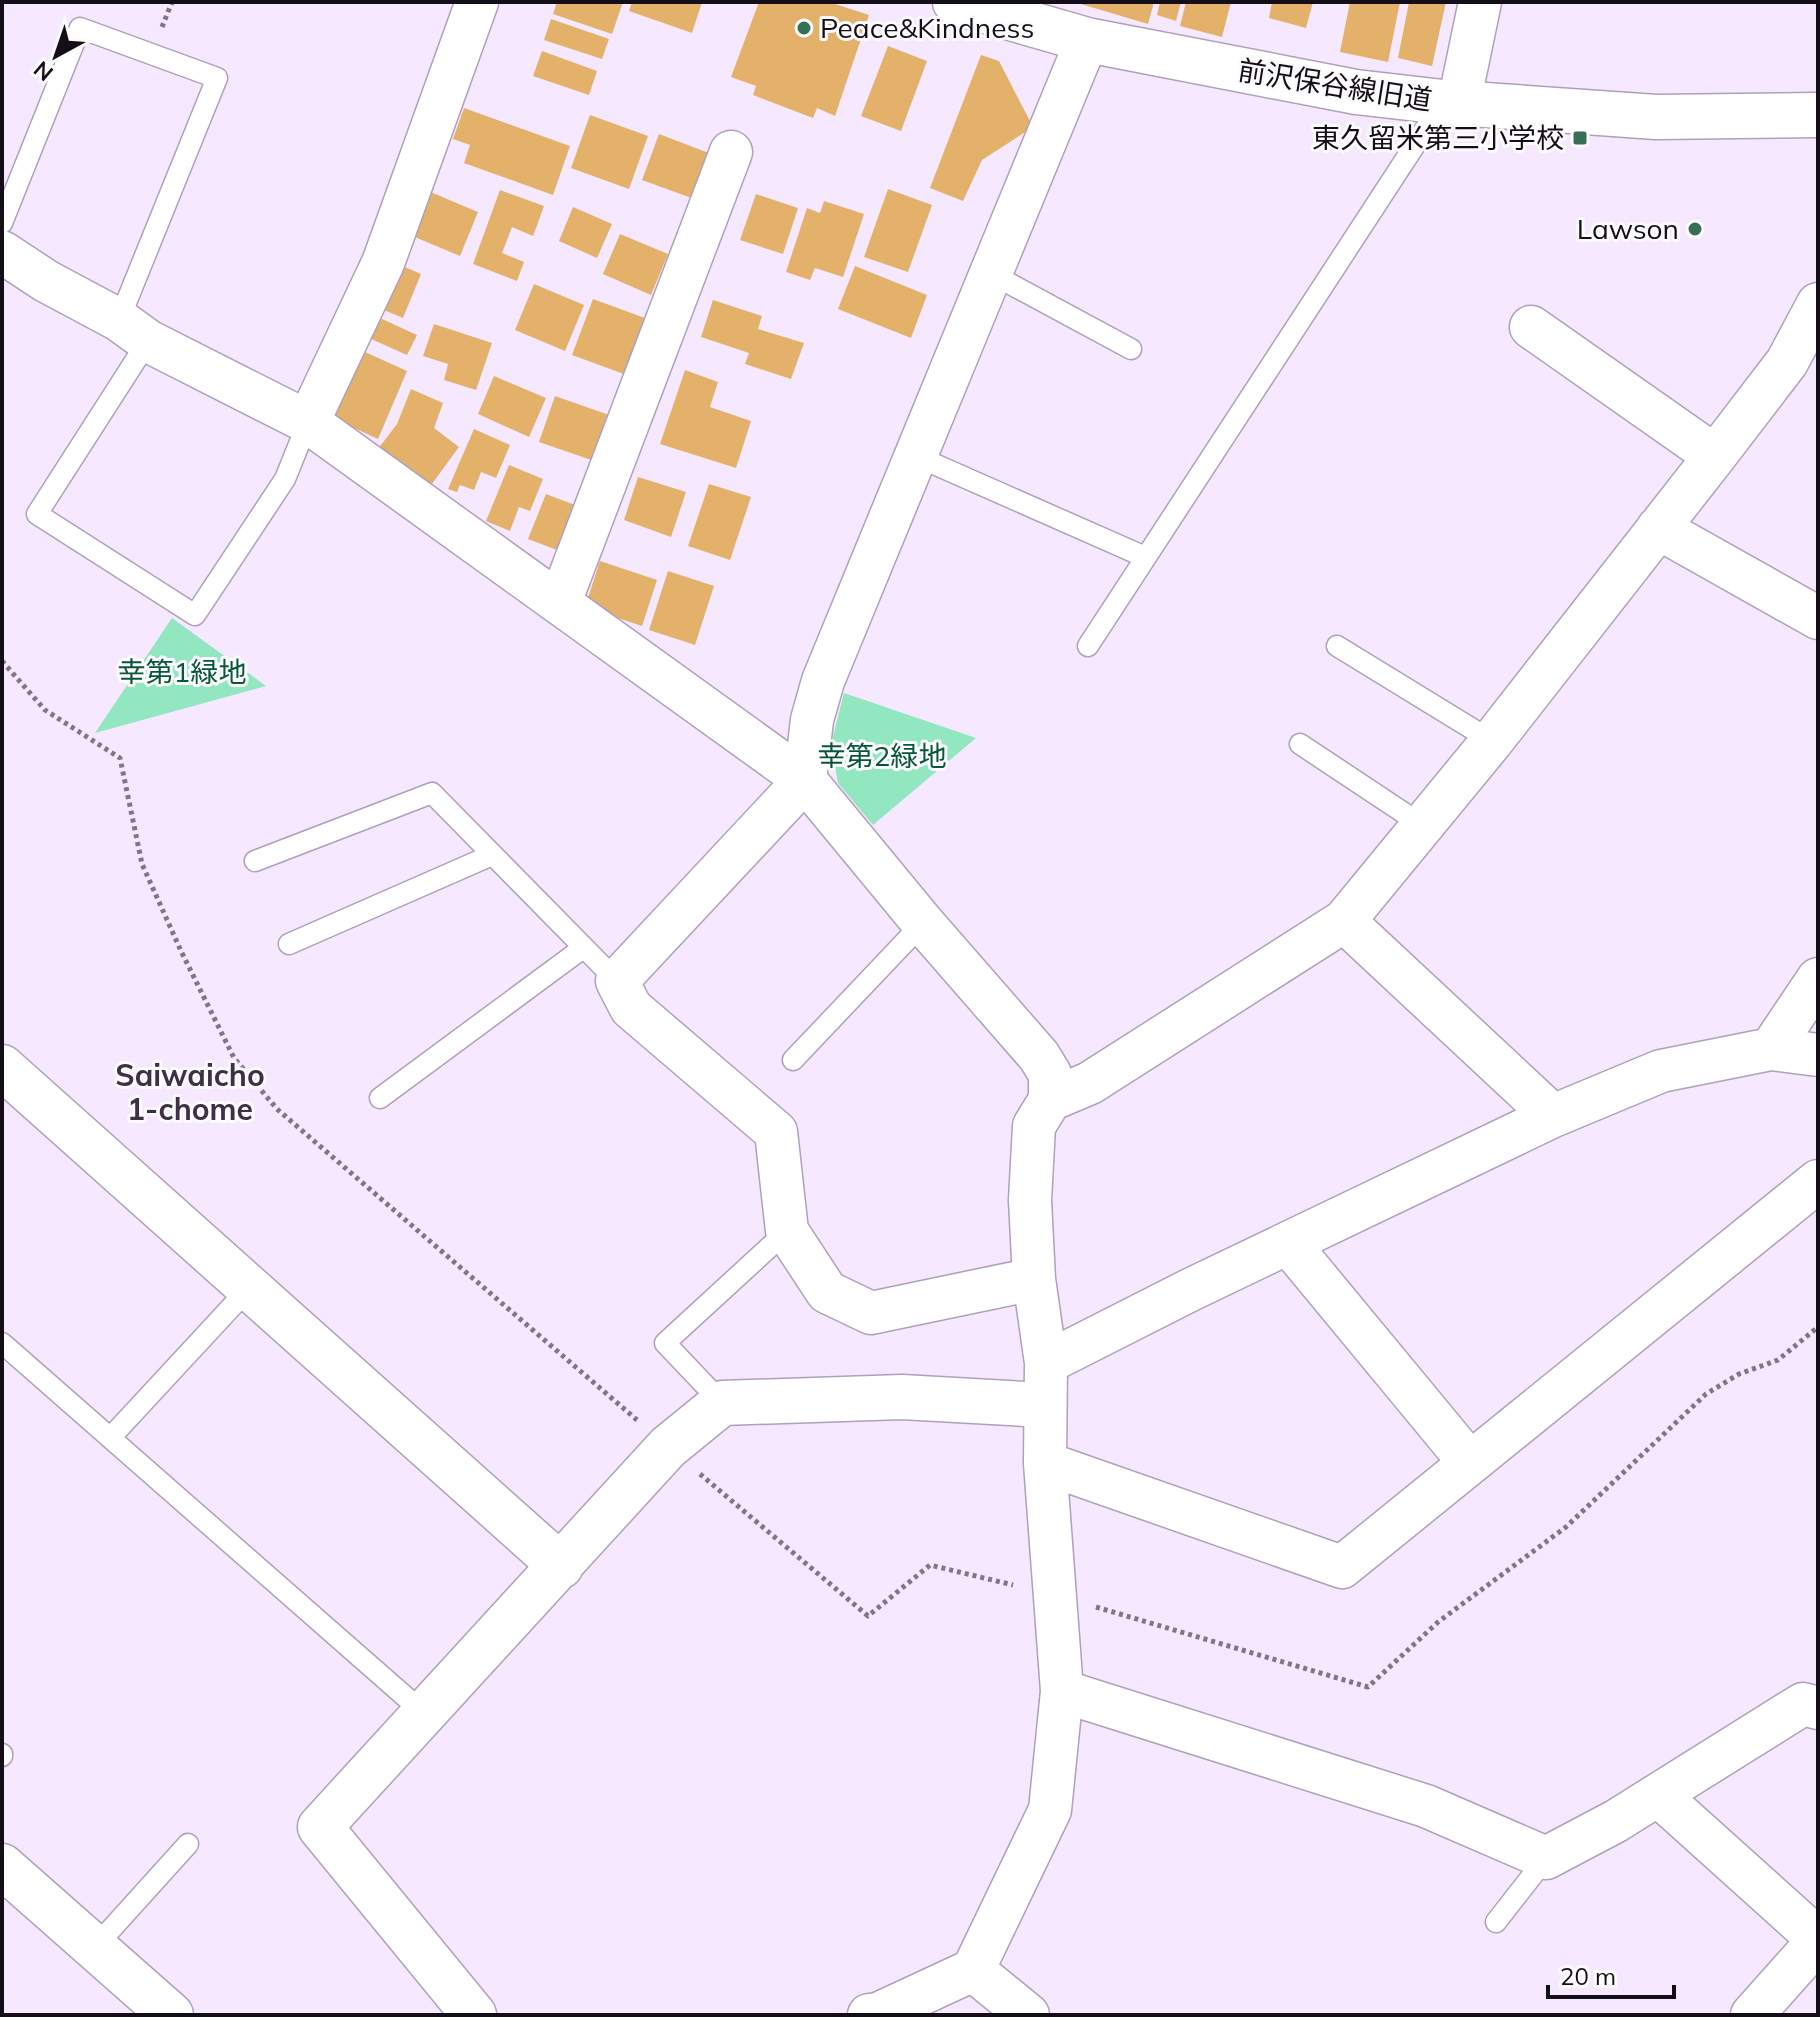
<svg xmlns="http://www.w3.org/2000/svg" width="1820" height="2017" viewBox="0 0 1820 2017" font-family="Mulish,'Noto Sans JP',sans-serif">
<style>
.green{fill:#92e7c1}
.building{fill:#e3b16a}
.lines{fill:none;stroke-linecap:round;stroke-linejoin:round}
.lane-casing{stroke:#afa0bb;stroke-width:23}
.street-casing{stroke:#afa0bb;stroke-width:45}
.secondary-casing{stroke:#afa0bb;stroke-width:47}
.path{stroke:#7f7686;stroke-width:5;stroke-dasharray:4 4;stroke-linecap:butt}
.lane{stroke:#fff;stroke-width:20}
.street{stroke:#fff;stroke-width:42}
.secondary{stroke:#fff;stroke-width:44}
.poi-dot{fill:#376f56;stroke:#fbfbfb;stroke-width:3}
.labels{text-anchor:middle;stroke-width:6;stroke-linejoin:round;paint-order:stroke}
.poi-label{font-size:28px;fill:#140e18;stroke:#fbfbfb;text-anchor:end}
.street-label{font-size:28px;fill:#140e18;stroke:#fbfbfb}
.park-label{font-size:28px;fill:#09563c;stroke:#fbfbfb}
.neighbourhood-label{font-size:30px;font-weight:bold;fill:#3d3047;stroke:#fbfbfb}
</style>
<rect width="100%" height="100%" fill="#f5e8ff"/>
<path class="green" d="M172,618l94,68 -171,47z
M844,693l132,45 -103,87 -35,-42 -7,-39z"/>
<path class="building" d="M557,2h66l-11,32 -59,-20z
M632,2h70l-10,31 -63,-22z
M759,2h70l40,13 -34,101 -18,-8 -4,10 -60,-23 3,-9 -25,-9z
M1074,2h80l-6,22z
M1160,2h21l-5,19 -19,-6z
M1186,2h45l-9,35 -42,-11z
M1272,2h41l-7,26 -37,-10z
M1350,2h50l-12,60 -48,-10z
M1409,2h37l-14,64 -34,-8z
M551,19l58,20 -7,20 -58,-19z
M888,46l39,15 -26,70 -40,-15z
M542,51l55,20 -8,24 -56,-19z
M981,55l18,6 34,66 -51,33 -19,41 -33,-13z
M464,108l106,38 -17,49 -89,-32 6,-18 -17,-6z
M590,115l58,21 -19,53 -58,-21z
M659,134l55,21 -17,45 -55,-20z
M888,189l44,16 -24,67 -44,-15z
M500,190l44,16 -11,30 -21,-9 -10,26 22,9 -7,19 -44,-17z
M428,191l50,21 -18,44 -50,-21z
M756,194l42,14 -15,46 -43,-14z
M824,201l40,13 -21,63 -28,-9 -5,12 -24,-8 21,-64 13,5z
M573,207l39,17 -15,34 -38,-17z
M620,234l48,20 -17,41 -48,-21z
M391,261l30,13 -18,44 -31,-13z
M855,266l72,29 -16,43 -73,-29z
M534,284l50,21 -19,46 -50,-21z
M593,299l60,22 -21,56 -60,-22z
M713,300l49,16 -4,13 46,14 -13,36 -46,-15 4,-11 -48,-16z
M369,313l48,22 -10,20 -47,-21z
M434,324l58,19 -16,47 -32,-10 4,-16 -25,-8z
M354,347l53,24 -29,68 -54,-25z
M685,370l33,12 -8,25 41,14 -15,47 -76,-24z
M494,376l52,22 -17,39 -51,-23z
M411,389l32,14 -9,25 25,19 -30,41 -51,-39 19,-25z
M555,396l57,20 -15,46 -58,-20z
M474,429l36,16 -14,33 -15,-6 -7,18 -14,-5 -3,7 -9,-3z
M509,465l34,14 -13,32 -11,-4 -9,24 -24,-10z
M638,477l48,15 -15,45 -47,-17z
M709,484l42,13 -21,63 -42,-14z
M546,494l37,14 -18,45 -37,-14z
M600,561l57,19 -15,46 -57,-19z
M668,571l46,15 -19,59 -46,-15z"/>
<g class="lines">
<g class="lane-casing">
<path id="lane" d="M2,223l78,-195 137,50 -98,242
M990,273l141,76
M148,341l-111,173 158,101 90,-136 23,-57
M916,456l229,101
M1088,646l355,-544
M1337,646l155,95
M1300,744l122,81
M255,861l177,-68 185,188
M289,944l203,-89
M793,1060l130,-137
M380,1098l203,-150
M2,1343l423,371
M722,1403l-57,-60 122,-112
M110,1438l139,-150
M2,1754v2
M1496,1922l50,-64
M95,1947l93,-103"/>
</g>
<g class="street-casing">
<path id="street" d="M1459,103l21,-101
M2,252l44,29 73,39 29,21 160,81 497,358 118,143 116,133 11,18v26l-16,26 -4,74 4,79 12,84 -1,100 17,228 -12,119 -77,160 -95,44 -9,1
M1531,327l184,129
M308,422l75,-159 94,-261
M1658,528l160,90
M560,602l171,-450
M1771,1049l47,-70
M1050,1100l40,-17 254,-162 148,-180 223,-285 72,-94 31,-58
M1553,1116l108,-45 110,-22 47,6
M1288,1243l182,220
M1034,1279l-163,34 -44,-21 -40,-61 -11,-99 -145,-124 -14,-27 188,-201 7,-60 11,-39 264,-641
M1046,1363l146,-74 361,-173 -209,-195
M1045,1463l297,104 476,-386
M1062,1691l364,115 120,52 70,-37 187,-117 15,4
M1658,1795l160,144
M973,1970l55,45
M1752,2015l66,-74"/>
</g>
<g class="secondary-casing">
<path id="secondary" d="M955,2l132,38 269,52 87,10 213,15 162,-2
M2,1067l559,499
M2,1866l169,149
M474,2015l-154,-188 348,-380 54,-44 180,-6 142,8"/>
</g>
<path class="path" d="M162,27l10,-25
M2,661l43,49 75,48 22,106 39,87 53,107 43,51 360,311
M700,1474l168,142 62,-51 83,20
M1096,1607l272,80 70,-65 128,-95 140,-133 33,-20 39,-14 40,-33"/>
<use href="#lane" class="lane"/>
<use href="#street" class="street"/>
<use href="#secondary" class="secondary"/>
</g>
<g class="poi-dot">
<circle cx="804" cy="28" r="8"/>
<rect x="1572" y="130" width="16" height="16" rx="4"/>
<circle cx="1695" cy="229" r="8"/>
</g>
<g class="labels">
<g class="poi-label">
<text x="820" y="38" text-anchor="start">Peace&amp;Kindness</text>
<text x="1564" y="148">東久留米第三小学校</text>
<text x="1679" y="239">Lawson</text>
</g>
<g class="street-label">
<text transform="translate(1335 85) rotate(9)" y="10">前沢保谷線旧道</text>
</g>
<g class="park-label">
<text x="182" y="682">幸第1緑地</text>
<text x="882" y="766">幸第2緑地</text>
</g>
<g class="neighbourhood-label">
<text x="190" y="1086">Saiwaicho<tspan x="190" dy="34">1-chome</tspan></text>
</g>
</g>
<rect width="1820" height="2017" fill="none" stroke="#140e18" stroke-width="8"/>
<g transform="translate(56 56) rotate(220)" stroke="#fbfbfb" stroke-width="6" paint-order="stroke">
<path d="M0-6L14 30L0 20L-14 30Z" fill="#140e18"/>
<text y="-12" font-size="22" font-weight="bold" text-anchor="middle" fill="#140e18">N</text>
</g>
<path d="M1548 1985v12h126v-12" fill="none" stroke="#140e18" stroke-width="4"/>
<text x="1560" y="1985" font-size="24" fill="#140e18" stroke="#fbfbfb" stroke-width="6" paint-order="stroke">20 m</text>
</svg>
